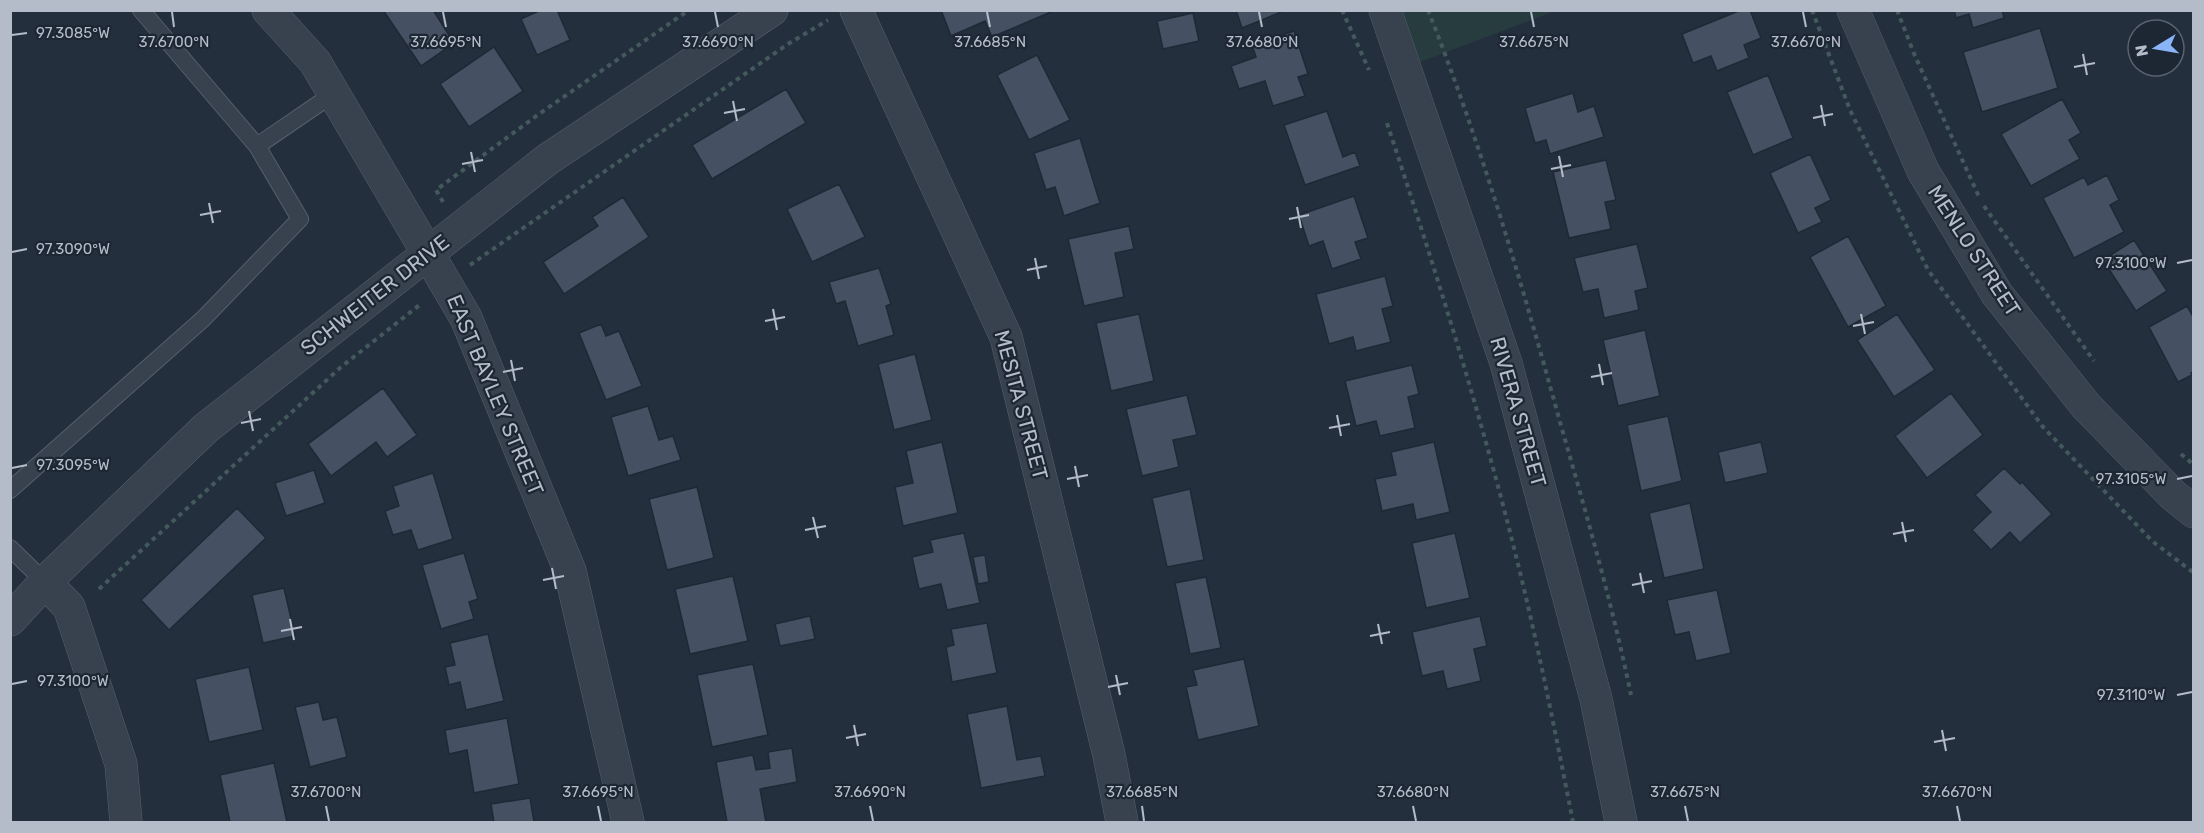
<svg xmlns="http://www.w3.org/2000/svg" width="2204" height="833" viewBox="0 0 2204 833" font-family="Rubik,sans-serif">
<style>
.green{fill:#263c3f}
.building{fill:#455162;stroke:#1f2835;stroke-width:1.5}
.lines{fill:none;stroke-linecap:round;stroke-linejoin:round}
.service-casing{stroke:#565f6c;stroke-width:18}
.minor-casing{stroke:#565f6c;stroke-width:33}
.path{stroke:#44595c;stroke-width:4;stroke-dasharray:4.5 4.5;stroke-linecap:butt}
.service{stroke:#38414e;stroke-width:16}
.minor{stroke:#38414e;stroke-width:32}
.ticks{fill:none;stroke:#b4bcc9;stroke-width:2}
.labels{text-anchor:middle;stroke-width:4.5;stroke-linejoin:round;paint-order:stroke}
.street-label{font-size:21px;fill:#b4bcc9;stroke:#1d2633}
.ticks-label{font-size:15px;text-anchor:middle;fill:#b4bcc9;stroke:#1d2633;stroke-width:4.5;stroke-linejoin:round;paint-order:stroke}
</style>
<rect width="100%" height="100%" fill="#242f3e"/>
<path class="green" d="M1401,10l154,1 -135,51z"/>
<path class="building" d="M383,10h50l21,33 -33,23z
M541,10h16l13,30 -33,15 -16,-36z
M941,10h110v2l-59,25 -7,-16 -34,15z
M1236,10h50l-44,18z
M1741,10h9l11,28 -17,7 5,13 -32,13 -6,-15 -18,7 -11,-29z
M1954,10h48l2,8 -31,10 -4,-14 -13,4z
M1193,13l6,28 -36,8 -6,-28z
M2040,28l18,60 -76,24 -19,-60z
M1294,31l14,43 -10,3 7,19 -32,10 -8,-25 -26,8 -8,-23 25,-9 -4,-12z
M494,47l29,44 -54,36 -29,-43z
M1037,55l33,65 -41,20 -32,-65z
M1768,75l25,63 -40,17 -26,-63z
M786,89l20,34 -94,56 -20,-34z
M1573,93l5,19 16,-6 10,31 -54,17 -4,-14 -11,3 -10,-35z
M2062,99l19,34 -12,7 11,19 -49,27 -30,-52z
M1327,111l16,46 12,-5 5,14 -55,19 -21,-60z
M1080,138l20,65 -36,13 -9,-29 -9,3 -12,-37z
M1810,154l21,46 -16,8 7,14 -24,11 -28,-60z
M1606,160l10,40 -11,2 6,27 -42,9 -16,-66z
M2107,175l12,25 -9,5 14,27 -50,26 -31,-60 41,-21 4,8z
M839,184l26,53 -53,25 -25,-53z
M1354,196l14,42 -13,4 6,17 -29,10 -9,-28 -14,5 -10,-31z
M623,197l26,40 -85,57 -21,-32 55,-36 -6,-9z
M1129,226l5,23 -19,4 9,44 -40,9 -16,-67z
M1848,236l38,70 -38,21 -38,-70z
M2134,240l33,51 -31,20 -33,-51z
M1637,244l11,44 -13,3 4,19 -35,8 -6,-29 -15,3 -9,-34z
M879,268l12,36 -5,2 8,29 -36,11 -13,-45 -9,3 -7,-22z
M1385,276l8,30 -11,3 9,33 -35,9 -3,-14 -24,7 -13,-50z
M2187,306l7,12v54l-3,1 1,2 -14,7 -29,-55z
M1139,314l15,67 -43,10 -15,-68z
M1897,314l38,56 -41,27 -37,-57z
M601,324l5,12 13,-5 23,55 -36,14 -27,-67z
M1645,330l15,66 -42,10 -15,-66z
M915,354l17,66 -38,10 -16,-66z
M1412,365l7,29 -11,3 7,31 -35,8 -4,-15 -20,5 -11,-45z
M383,388l34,47 -30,22 -11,-15 -45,34 -23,-32z
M1951,393l32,42 -56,43 -32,-42z
M1187,395l10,40 -24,5 6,27 -37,9 -16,-67z
M648,406l11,34 14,-4 8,24 -53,16 -17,-59z
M1668,416l14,65 -41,10 -14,-66z
M942,442l16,71 -55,13 -8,-39 18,-4 -7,-32z
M1434,442l16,70 -34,8 -3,-16 -31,7 -7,-32 21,-4 -5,-23z
M1761,442l7,31 -43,10 -7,-31z
M2004,468l16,16 2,-2 30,32 -32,29 -10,-11 -19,18 -19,-20 19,-18 -16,-17z
M314,470l11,33 -39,13 -11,-33z
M433,473l20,66 -35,11 -7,-20 -18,5 -8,-24 14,-5 -6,-20z
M697,487l17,71 -47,12 -18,-71z
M1190,489l14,71 -37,7 -15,-69z
M1690,503l14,66 -40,9 -15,-65z
M237,508l29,30 -97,92 -28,-30z
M964,533l16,70 -33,7 -6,-26 -22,5 -7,-32 21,-5 -3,-12z
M1455,533l15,65 -44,10 -14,-65z
M464,553l14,46 -9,3 5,17 -33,10 -19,-64z
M985,555l4,27 -11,2 -5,-27z
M733,576l15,65 -58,13 -15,-65z
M1206,577l15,71 -31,6 -15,-71z
M284,588l11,48 -32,7 -11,-48z
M1717,590l14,63 -35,8 -7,-29 -14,3 -8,-35z
M810,616l5,23 -35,7 -5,-22z
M1480,616l7,30 -13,3 7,32 -34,8 -4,-18 -21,5 -10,-44z
M987,623l10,50 -45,9 -6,-35 8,-2 -3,-16z
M488,634l16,67 -38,9 -6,-28 -11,3 -4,-18 10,-2 -5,-22z
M1244,659l15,67 -61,14 -12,-53 11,-2 -4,-15z
M753,664l15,71 -56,12 -15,-72z
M249,667l14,63 -54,12 -14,-63z
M319,702l4,18 14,-3 10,40 -37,10 -15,-60z
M1007,706l10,54 24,-4 4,20 -64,12 -14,-74z
M507,718l12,66 -45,9 -7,-43 -18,4 -4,-24z
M792,748l5,34 -37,7 6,33h-39l-11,-60 37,-7 3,15 14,-2 -2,-16z
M274,763l13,59h-57l-10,-47z
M530,798l4,24h-40l-3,-18z"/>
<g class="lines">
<g class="service-casing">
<path id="service" d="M257,146l76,-52
M10,490l193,-171 97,-100 -43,-73 -116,-136
M10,548l35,34"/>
</g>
<g class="minor-casing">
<path id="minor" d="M268,10l47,52 151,256 104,253 58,251
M856,10l150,327 103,418 13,67
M1385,10l121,353 90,336 25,123
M1853,10l70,161 74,123 89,112 87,89 21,17
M45,582l24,25 52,157 5,58
M10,620l35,-38 161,-154 342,-269 224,-149"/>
</g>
<path class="path" d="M1342,10l27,60
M1428,10c53,134 94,274 132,412 26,91 52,181 71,273
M1812,10l38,100 78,160 115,157 109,114 42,32
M1897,10l18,46 65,143
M1387,123c46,140 91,281 127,425 23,91 41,183 59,274
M443,202l-7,-12 103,-76 150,-104
M1984,206l110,155
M470,265l318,-221 40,-24
M2181,454l13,11
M99,589l242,-222 81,-64"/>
<use href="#service" class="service"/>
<use href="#minor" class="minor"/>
</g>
<path class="ticks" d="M172,12l2,15M443,12l3,15M715,12l3,15M987,12l3,15M1259,12l3,15M1531,12l3,15M1803,12l3,15M12,35l15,-2M2083,54l4,21M2074,67l21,-4M733,101l4,20M1821,105l4,21M724,113l21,-4M1813,118l20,-4M471,152l4,20M1559,156l4,21M462,164l21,-4M1551,169l20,-4M209,203l4,20M1297,207l4,21M200,215l21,-4M1289,219l20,-4M12,252l15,-3M1035,258l4,21M2177,263l15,-3M1027,270l20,-4M773,309l4,21M1861,314l4,20M765,321l20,-4M1853,326l21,-4M511,360l4,21M1599,364l4,21M503,372l20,-4M1591,377l21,-4M249,411l4,20M1337,415l4,21M241,423l20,-4M1329,428l21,-4M1075,466l4,21M12,468l15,-3M1067,479l21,-4M2177,479l15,-3M813,517l5,21M1902,522l4,20M805,530l21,-4M1893,534l21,-4M552,568l4,21M1640,573l4,20M543,580l21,-4M1632,585l20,-4M290,619l4,21M1378,624l4,20M281,631l21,-4M1370,636l20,-4M1116,675l4,20M12,684l15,-3M1108,687l20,-4M2177,695l15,-3M854,725l4,21M1942,730l4,21M846,738l20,-4M1934,742l21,-4M326,806l3,15M598,806l3,15M870,806l3,15M1142,806l2,15M1413,806l3,15M1685,806l3,15M1957,806l3,15"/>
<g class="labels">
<g class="street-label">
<text transform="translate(1974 251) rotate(57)" y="7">MENLO STREET</text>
<text transform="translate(375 295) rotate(-38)" y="7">SCHWEITER DRIVE</text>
<text transform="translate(495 395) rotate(67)" y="7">EAST BAYLEY STREET</text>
<text transform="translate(1021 405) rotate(75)" y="7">MESITA STREET</text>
<text transform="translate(1518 412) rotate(74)" y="7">RIVERA STREET</text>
</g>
</g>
<g class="ticks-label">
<text x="73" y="38">97.3085°W</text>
<text x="1806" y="47">37.6670°N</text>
<text x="174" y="47">37.6700°N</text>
<text x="446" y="47">37.6695°N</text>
<text x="718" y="47">37.6690°N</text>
<text x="990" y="47">37.6685°N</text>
<text x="1262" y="47">37.6680°N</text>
<text x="1534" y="47">37.6675°N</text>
<text x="73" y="254">97.3090°W</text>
<text x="2131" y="268">97.3100°W</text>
<text x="73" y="470">97.3095°W</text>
<text x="2131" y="484">97.3105°W</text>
<text x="73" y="686">97.3100°W</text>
<text x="2131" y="700">97.3110°W</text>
<text x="326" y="797">37.6700°N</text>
<text x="598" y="797">37.6695°N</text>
<text x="870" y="797">37.6690°N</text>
<text x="1142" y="797">37.6685°N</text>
<text x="1413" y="797">37.6680°N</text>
<text x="1685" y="797">37.6675°N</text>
<text x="1957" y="797">37.6670°N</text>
</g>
<rect width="2204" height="833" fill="none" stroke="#b4bcc9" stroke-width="24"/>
<g transform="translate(2156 48) rotate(259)"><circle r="28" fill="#1d2633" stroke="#59626f" stroke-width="1.5"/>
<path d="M0-4.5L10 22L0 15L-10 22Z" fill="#8ab4f8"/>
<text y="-9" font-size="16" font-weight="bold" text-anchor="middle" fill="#b4bcc9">N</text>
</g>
</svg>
